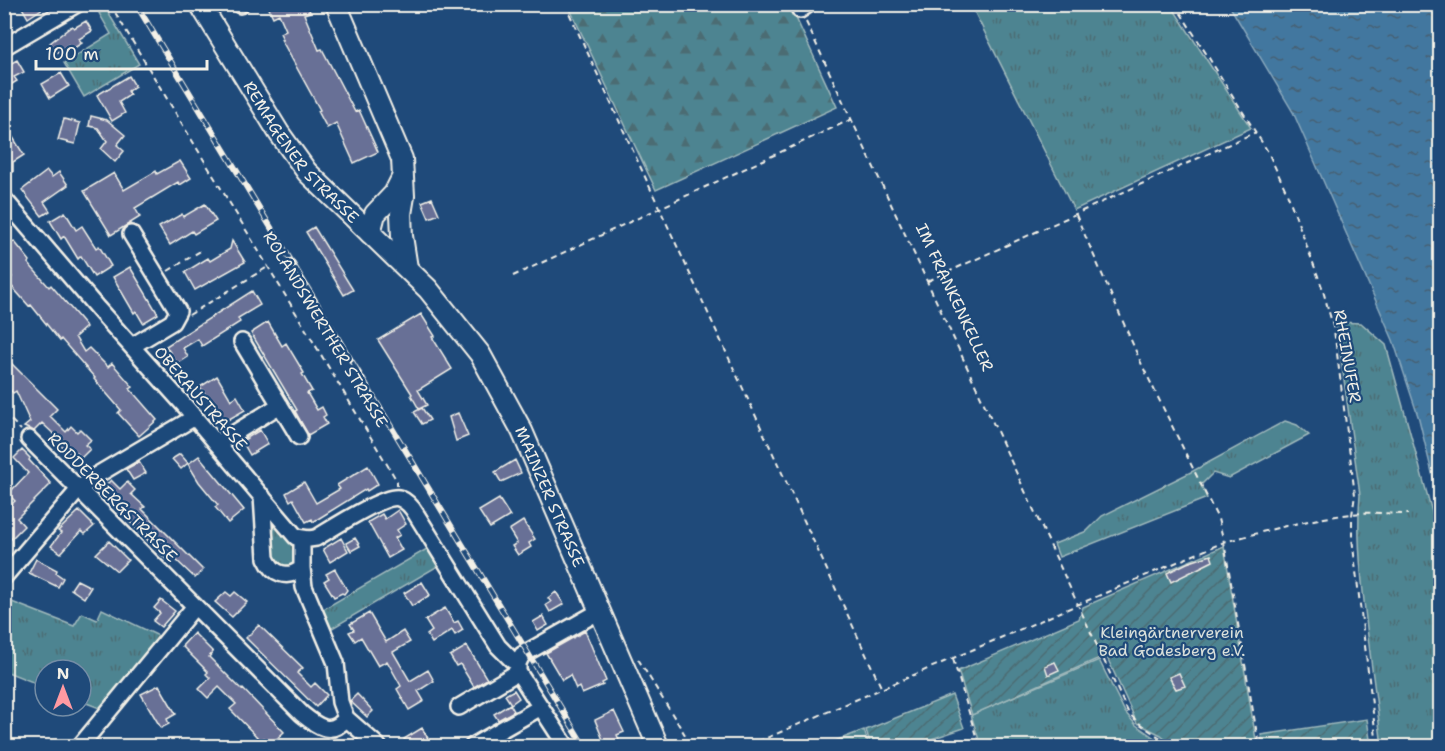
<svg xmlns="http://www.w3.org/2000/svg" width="1445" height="751" viewBox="0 0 1445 751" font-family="'Shantell Sans',sans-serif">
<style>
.grass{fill:url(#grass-tufts);stroke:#a1babc;stroke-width:1.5}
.forest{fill:url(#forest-firs);stroke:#a1babc;stroke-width:1.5}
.garden{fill:url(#garden-furrows);stroke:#a1babc;stroke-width:1.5}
.water{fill:url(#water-ripples);stroke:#89a8bc;stroke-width:1.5}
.building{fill:#676f96;stroke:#f4f1e8;stroke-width:1.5}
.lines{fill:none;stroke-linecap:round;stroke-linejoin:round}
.minor-casing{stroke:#f4f1e8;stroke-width:20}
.major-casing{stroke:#f4f1e8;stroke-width:24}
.path{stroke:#f4f1e8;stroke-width:2;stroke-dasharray:6 4.5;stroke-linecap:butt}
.minor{stroke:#1f4a7a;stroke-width:15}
.major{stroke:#1f4a7a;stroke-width:20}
.rail-casing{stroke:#f4f1e8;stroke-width:6}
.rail{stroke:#1f4a7a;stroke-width:4;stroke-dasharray:11;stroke-linecap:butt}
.labels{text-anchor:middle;stroke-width:4.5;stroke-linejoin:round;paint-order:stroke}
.street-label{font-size:16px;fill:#f4f1e8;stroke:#1f4a7a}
.park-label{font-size:16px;fill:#dbe1db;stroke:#1f4a7a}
</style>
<defs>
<pattern id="grass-tufts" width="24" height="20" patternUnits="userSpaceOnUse" patternTransform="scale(1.5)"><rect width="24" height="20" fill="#4e8491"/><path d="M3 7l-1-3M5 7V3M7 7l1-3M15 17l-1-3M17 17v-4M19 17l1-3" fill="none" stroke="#4c6c73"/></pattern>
<pattern id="forest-firs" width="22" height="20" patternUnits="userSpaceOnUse" patternTransform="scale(1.5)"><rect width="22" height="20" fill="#4e8491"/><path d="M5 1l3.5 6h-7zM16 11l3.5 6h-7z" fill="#4c6c73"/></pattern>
<pattern id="garden-furrows" width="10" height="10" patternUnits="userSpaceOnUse" patternTransform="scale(1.5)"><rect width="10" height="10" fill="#4e8491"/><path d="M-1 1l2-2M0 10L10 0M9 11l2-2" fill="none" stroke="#4c6c73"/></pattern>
<pattern id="water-ripples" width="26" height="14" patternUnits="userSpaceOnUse" patternTransform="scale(1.5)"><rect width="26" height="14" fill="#42779f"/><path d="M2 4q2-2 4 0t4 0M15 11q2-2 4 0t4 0" fill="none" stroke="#466072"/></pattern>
</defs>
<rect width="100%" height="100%" fill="#1f4a7a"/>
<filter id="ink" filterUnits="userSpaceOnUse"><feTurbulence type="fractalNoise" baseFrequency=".0167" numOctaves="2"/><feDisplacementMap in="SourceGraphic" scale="12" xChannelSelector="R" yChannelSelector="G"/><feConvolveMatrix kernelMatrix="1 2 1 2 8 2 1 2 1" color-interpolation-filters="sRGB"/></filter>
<g filter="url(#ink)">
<path class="grass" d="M982,5h189l80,123 -177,82 -101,-201z
M106,9l33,55 -55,33 -20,-34 47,-29 -12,-21z
M1336,322l25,1 25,22 54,196v205h-58c-6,-48 -13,-97 -18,-145 -4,-36 -7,-70 -4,-106z
M1285,421l12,4 12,10 -80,43 -16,-5 -12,12 6,13 -148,59 -5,-13 33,-13 15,-15 91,-45z
M276,526l4,1 17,20 1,16 -12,7 -12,-7 -3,-29z
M432,546l11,17 -114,67 -9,-19z
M4,599l70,27 8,-13 15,7 5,-11 63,30 -60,71 -24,-9v-31h-36v17l-40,-16z
M1099,660l26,52 11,13 30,21h-185l-10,-31z
M864,730l5,16h-47z"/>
<path class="forest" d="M568,5h222l47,102 -181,83z"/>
<path class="garden" d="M1224,546l33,200h-83l-13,-11 -24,-12 -31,-68 -134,60 -14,-44 121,-52 4,-12z
M952,695l12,33 -53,18h-40l-5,-16z
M1367,719l4,27h-108l-2,-11z"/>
<path class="water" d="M1229,5h211v501l-21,-87 -26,-79 -100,-228z"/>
<path class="building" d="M20,4h29l-21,14z
M267,4h40l3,8 -6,2 15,36 3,-1 33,63 4,-2 19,42 -24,11 -18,-40 -9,5 -9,-17 2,-1 -39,-71h2l-3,-6 6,-3 -7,-16 -6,3z
M86,21l6,10 -13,8 3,4 -11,7 -3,-5 -12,8 -6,-10 22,-17 2,2z
M4,59l4,6 9,-5 7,12 -10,5 3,4 -13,8z
M61,73l8,13 -19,12 -8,-14z
M129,76l6,10 -7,5 2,4 -11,7 6,11 -13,8 -15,-26z
M91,116l16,4 18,15 -8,10 7,6 -9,11 -14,-13 6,-8 -9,-13 -9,-2z
M64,119l16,4 -5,21 -17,-4z
M4,123l20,32 -11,7v10h-9z
M180,161l11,17 -11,7 -2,-3 -43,26 5,9 -29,18 -27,-44 30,-18 10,17 32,-19 1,3z
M47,171l5,6 7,-5 9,13 -24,17 6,9 -8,5 -20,-26z
M432,198l7,16 -10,4 -7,-16z
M205,204l11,17 -22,13 -2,-3 -22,14 -11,-18 23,-13 1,3z
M65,212l11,18 6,-4 14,22 3,-2 12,20 -17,11 -13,-21 -3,3 -14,-23 -3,3 -11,-18z
M314,227l39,63 -9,5 -38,-63z
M14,241l16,20 -2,2 21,24 2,-2 34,40 1,2 -11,10 9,15 5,-4 19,19 4,-4 21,24 -3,2 27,31 -18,16 -21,-23 3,-3 -27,-31 1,-1 -34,-39 -1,2 -29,-36 -2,1 -22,-25 5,-4 -8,-9v-19z
M232,241l13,21 -50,28 -10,-18 23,-14 2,3 20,-12z
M130,267l28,47 -15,9 -7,-12 -2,2 -21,-36z
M252,291l8,14 -22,13 2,4 -38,24 -4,-7 -15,9 5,9 -11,7 -11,-18z
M421,314l14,22 -3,1 20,32 -34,21 9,15 -8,4 -8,-14 1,-1 -34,-54z
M268,322l14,24 4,-3 18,30 -2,1 10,17 -5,2 10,17 5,-3 4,8 -3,2 4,7 -19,11 -13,-24 2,-1 -46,-77z
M4,356l53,53 -7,7 16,16 5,-6 6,6 3,-3 11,11 -6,5 5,4 -9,9 -4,-5 -4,4 -16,-16 2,-2 -17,-16 -8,8 -10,-4 6,-5 -14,-31 -3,2 -9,-10z
M217,376l14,24 6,-4 8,14 -21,12 -24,-35z
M422,408l8,12 -8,4 -8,-12z
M458,413l10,23 -12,5 -7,-24z
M260,430l8,14 -18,11 -8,-14z
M22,450l8,8 -1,2 22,24 -34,34 7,8 -20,20v-35l11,-10 -7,-7 20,-21 -14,-15z
M180,454l8,9 -7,6 -9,-10z
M199,456l45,54 -16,13 -13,-16 3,-2 -19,-23 -11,-18z
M515,460l6,13 -20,9 -6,-10z
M139,462l7,11 -13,7 -7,-11z
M368,466l10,18 -11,7 -1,-2 -53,33 -1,-3 -6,3 -13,-23 -3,2 -4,-8 18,-11 12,21 24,-14 -3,-4z
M111,480l9,9 7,-7 8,8 -4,4 14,13 -3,2 61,61 -8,8 -21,-20 -2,2 -4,-4 -2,3 -66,-68z
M499,499l11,17 -20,12 -11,-17z
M398,510l8,14 -9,6 3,5 -5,3 7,12 -14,8 -20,-36 14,-8 3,5z
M79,511l15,15 -9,8 -4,-3 -20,22 -10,-7 10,-13 -3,-2z
M523,521l12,18 -6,4 2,4 -13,8 -6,-9 5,-3 -8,-13z
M341,538l7,13 -18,11 -7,-13z
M355,538l5,8 -9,5 -5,-8z
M109,541l19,19 -11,11 -21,-17z
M1211,555l2,6 -42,21 -4,-9 20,-10z
M36,559l21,11 -1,3 7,5 -5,9 -29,-14z
M335,569l12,21 -3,4 -2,-1 -8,4 -10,-16 5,-3 -3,-4z
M77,580l14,7 -7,11 -13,-9z
M422,582l8,13 -18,11 -8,-13z
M226,592l5,4 4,-4 12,10 -15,15 -17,-15z
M556,592l8,12 -14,8 -4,-7 5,-3 -3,-4z
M161,600l14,11 -14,16 -8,-6 7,-8 -6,-5z
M445,608l9,15 4,-2 5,9 -8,5 -3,-5 -20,13 -5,-8 5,-4 -7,-11z
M369,613l17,29 17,-11 7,11 -17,10 17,29 18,-11 6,11 -16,10 6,10 -15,9 -12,-21 4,-3 -14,-25 -9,5 -17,-29 -6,4 -6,-9 5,-2 -4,-6z
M543,616l5,9 -10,6 -5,-9z
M259,625l44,43 -6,5 14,14 4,-4 12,12 -11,12 -70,-69z
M585,631l21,50 -4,2 1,2 -21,9 -3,-7 -3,2 -6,-14 -8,5 -16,-27z
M194,633l19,19 -4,5 33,33 1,-1 41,43 -14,13 -6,-7 -3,3 -31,-32 6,-5 -17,-17 -11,11 -9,-9 11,-11 -4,-4 2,-2 -26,-26z
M467,646l20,33 -13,8 -14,-23 -4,2 -6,-10z
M1055,662l4,8 -11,5 -3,-9z
M1179,673l6,13 -9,3 -7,-12z
M159,685l17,29 -9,5 2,5 -8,4 -20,-34z
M514,690l5,8 -8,6 -6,-9z
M357,694l16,17 -6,6 -17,-16z
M510,704l4,7 -16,9 -4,-6z
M614,711l10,21 -7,3 3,8 -4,4h-10l-11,-27z
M422,728l11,19h-24l-5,-8z"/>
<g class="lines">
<g class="minor-casing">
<path id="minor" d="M240,4v1
M798,4l2,6 9,-6
M4,47l73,-43
M4,199l94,110 87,97 111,131 13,2 7,-1c15,-9 69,-44 83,-40 8,3 13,9 17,16l82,132 14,14 6,3
M131,234l47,77 -6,11 -40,24
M242,342l57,95
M29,439l273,275c16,13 29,23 44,4
M217,444l63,-39
M262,496l4,62c7,16 21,22 36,10
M302,539v29l2,19 32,76 4,39 6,16 32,28
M4,577l76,-89 17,-13 98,-58
M459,707l59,-35
M80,746l115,-140
M473,746l68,-39
M566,746l-48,-74v-9l4,-8 78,-44"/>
</g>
<g class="major-casing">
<g id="major">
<path id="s1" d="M200,4l79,129 28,39 121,117 52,65 42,77 136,315"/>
<path d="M336,4l66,155 2,37 -3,18 1,22 5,32"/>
<path d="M370,233l5,-19 19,-20 8,-16"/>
</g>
</g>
<path class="path" d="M110,4l287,477v5
M565,4l317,685
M1175,4l93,148 19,41 35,94 12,43 21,165 -3,20v23l25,208
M806,22l322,690c14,17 28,20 41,34
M1076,215l66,150 76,154 6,23 35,204
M168,271l34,-21
M513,276l339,-157
M928,281l328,-149
M189,315l77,-47
M4,413l17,17
M638,659l54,87
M953,659l26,87
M4,741l17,5
M758,743l15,3
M748,746l476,-204c45,-12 91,-25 138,-29 15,-1 31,1 46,1"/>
<use href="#minor" class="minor"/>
<use href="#major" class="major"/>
<g class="rail-casing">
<path id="rail" d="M136,4l448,742"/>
</g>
<use href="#rail" class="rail"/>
</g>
</g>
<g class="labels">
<g class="street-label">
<text dy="6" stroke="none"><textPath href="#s1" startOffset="180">REMAGENER STRASSE</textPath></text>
<text transform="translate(955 297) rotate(65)" y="6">IM FRANKENKELLER</text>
<text transform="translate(326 329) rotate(59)" y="6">ROLANDSWERTHER STRASSE</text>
<text transform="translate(1348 356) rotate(80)" y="6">RHEINUFER</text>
<text transform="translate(201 398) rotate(49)" y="6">OBERAUSTRASSE</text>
<text transform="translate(113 497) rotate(45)" y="6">RODDERBERGSTRASSE</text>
<text dy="6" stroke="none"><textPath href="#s1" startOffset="610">MAINZER STRASSE</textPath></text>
</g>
<g class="park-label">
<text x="1172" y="638">Kleingärtnerverein<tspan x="1172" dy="18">Bad Godesberg e.V.</tspan></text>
</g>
</g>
<rect width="1445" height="751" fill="none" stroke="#1f4a7a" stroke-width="24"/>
<rect x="12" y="12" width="1421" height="727" fill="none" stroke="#f4f1e8" stroke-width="2" filter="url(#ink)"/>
<g transform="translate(63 688)"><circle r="28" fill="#1f4a7a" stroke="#748da6" stroke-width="1.5"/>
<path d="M0-4.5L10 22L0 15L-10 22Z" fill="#ff9aa2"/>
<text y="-9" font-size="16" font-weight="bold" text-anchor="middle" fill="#f4f1e8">N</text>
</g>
<path d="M36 60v9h171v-9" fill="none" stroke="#f4f1e8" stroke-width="3"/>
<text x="45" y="60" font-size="18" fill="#f4f1e8" stroke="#1f4a7a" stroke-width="4.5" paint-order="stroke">100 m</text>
</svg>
